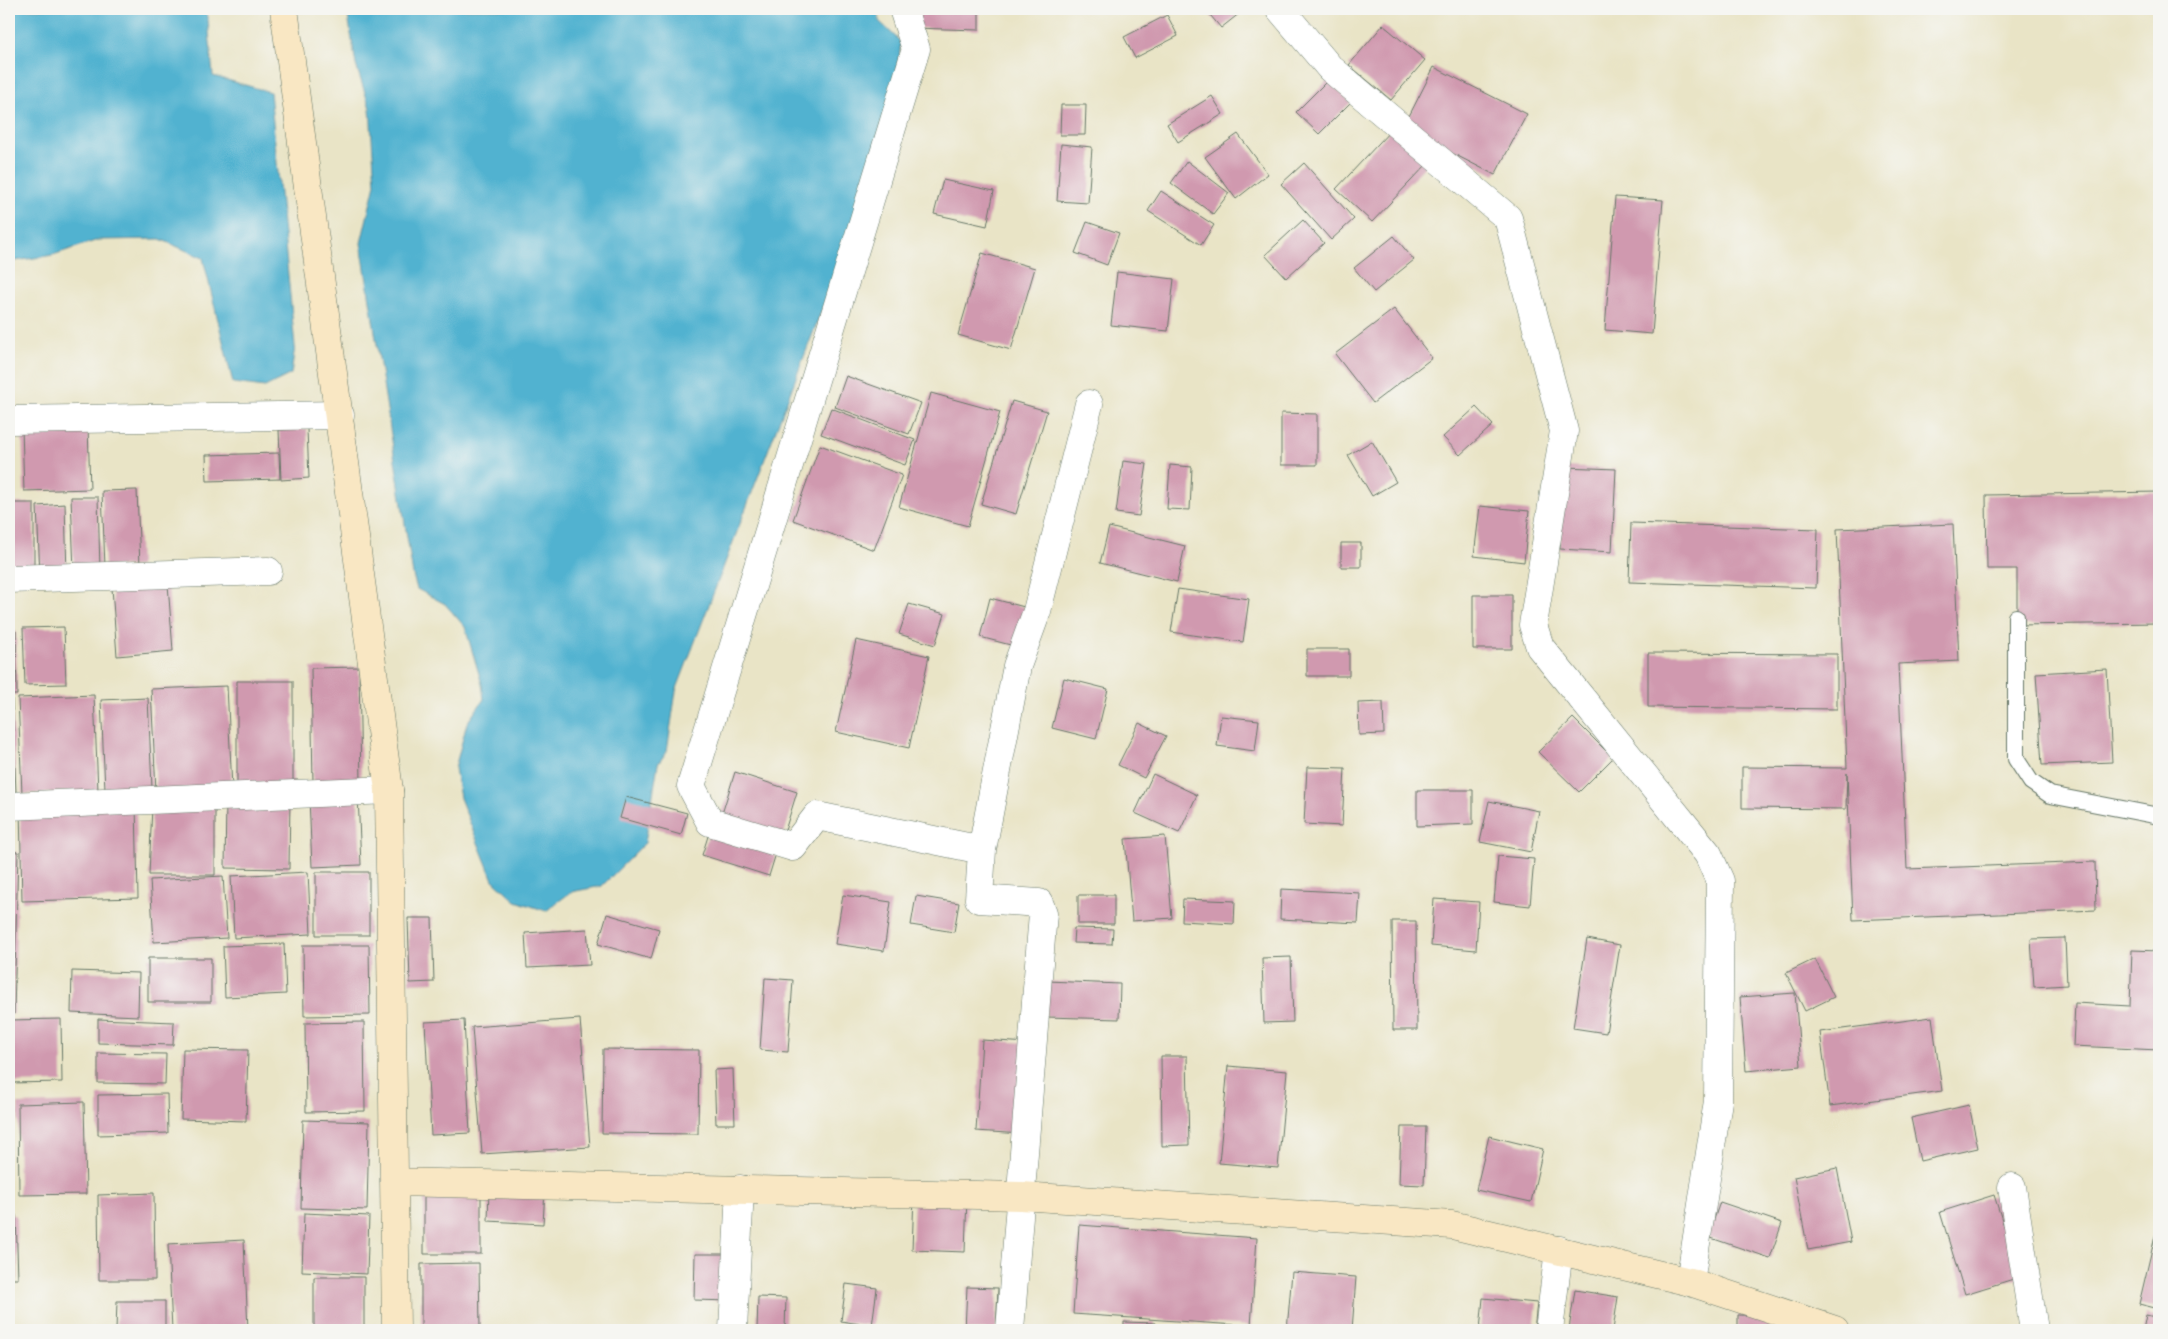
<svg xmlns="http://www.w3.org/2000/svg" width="2168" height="1339" viewBox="0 0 2168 1339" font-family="Mynerve,sans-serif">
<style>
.water{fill:#51b2d0;stroke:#387882}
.building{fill:#d099af}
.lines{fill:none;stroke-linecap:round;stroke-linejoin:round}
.lane-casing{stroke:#667767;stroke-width:18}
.street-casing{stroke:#667767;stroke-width:29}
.secondary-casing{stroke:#667767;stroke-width:29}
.lane{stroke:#fff;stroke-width:16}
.street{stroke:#fff;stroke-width:28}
.secondary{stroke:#f9e7c3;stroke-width:28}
</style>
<rect width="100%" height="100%" fill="#f6f6f2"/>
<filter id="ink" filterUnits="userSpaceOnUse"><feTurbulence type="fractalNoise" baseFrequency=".02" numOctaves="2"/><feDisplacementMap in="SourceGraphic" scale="10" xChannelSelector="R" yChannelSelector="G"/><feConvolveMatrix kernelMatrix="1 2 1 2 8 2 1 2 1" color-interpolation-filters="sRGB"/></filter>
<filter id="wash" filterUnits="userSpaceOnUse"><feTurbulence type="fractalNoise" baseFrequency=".0096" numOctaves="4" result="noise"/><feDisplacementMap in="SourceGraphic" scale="20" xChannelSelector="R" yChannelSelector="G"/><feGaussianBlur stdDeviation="1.12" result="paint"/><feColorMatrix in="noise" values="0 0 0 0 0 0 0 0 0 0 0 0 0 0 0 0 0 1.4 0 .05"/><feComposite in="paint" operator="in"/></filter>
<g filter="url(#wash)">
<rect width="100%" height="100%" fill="#e9e4c6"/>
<path class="water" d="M9,9h198l6,67 57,16 25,254 -4,28 -26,13 -32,-4 -30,-125 -43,-19 -62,1 -45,15 -44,7z
M347,9h531l1,12 22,21 -14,117 -38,80 -173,452 -9,60 -9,13 -13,79 -43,43 -31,6 -25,19 -30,-10 -23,-21 -33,-82 -5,-30 12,-45 17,-24 -2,-15 -17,-57 -20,-23 -28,-15 -4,-14 -52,-332 14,-59 -5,-76 -14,-43z"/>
<g id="blocks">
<path class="building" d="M912,9h67v21l-67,-2z
M1205,9h40l-24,19z
M1167,15l11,21 -43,22 -11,-21z
M1383,25l42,35 -34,40 -42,-35z
M1434,67l93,47 -32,61 -92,-47z
M1328,80l23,22 -32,32 -23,-22z
M1212,96l11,18 -45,28 -11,-18z
M1061,105h25l-1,30h-25z
M1392,129l36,34 -56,59 -36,-33z
M1238,134l30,40 -32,25 -31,-42z
M1061,144l31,3 -4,56 -31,-2z
M1187,161l42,32 -16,21 -42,-31z
M1304,163l50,56 -23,21 -50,-56z
M943,180l51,11 -7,35 -53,-12z
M1161,191l53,34 -13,20 -53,-34z
M1615,197l48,3 -11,134 -47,-4z
M1303,220l21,23 -38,35 -21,-23z
M1087,222l32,11 -12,32 -32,-12z
M1394,236l20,24 -40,32 -20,-24z
M982,253l53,15 -24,82 -53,-15z
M1117,272l57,7 -6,52 -57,-6z
M1394,309l38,49 -59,45 -38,-49z
M846,376l75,27 -12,31 -74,-27z
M931,393l69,19 -32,114 -69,-19z
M1012,401l35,10 -31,103 -35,-10z
M1476,407l17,18 -33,30 -17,-18z
M831,408l84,32 -10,25 -84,-31z
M1281,413l36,1v51h-36z
M88,426l2,63 -66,2 -2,-63z
M307,429l2,49 -28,2 -2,-50z
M1372,441l24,41 -24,14 -24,-41z
M820,445l82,30 -28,75 -81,-30z
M279,453l1,26 -73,2 -1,-26z
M1123,461l24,3 -8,52 -23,-3z
M1170,465l22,2 -2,43 -23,-1z
M1564,467l52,2 -4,83 -52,-3z
M137,490l3,76 -35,1 -3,-76z
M2159,492v131l-142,2v-56h-30l-1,-74z
M71,497h27l2,73 -26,1z
M9,503h25v66h-25z
M65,504l2,71 -27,1 -3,-70z
M1480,506l49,5 -5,51 -50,-6z
M1631,523l187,6 -2,59 -187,-6z
M1953,524l6,137 -61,3 9,205 188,-7 1,48 -243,10 -6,-147 -1,36 -104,-1v-41l105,1 -10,-239z
M1109,527l76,19 -8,36 -77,-19z
M1341,543h20v24h-20z
M168,584l5,67 -56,5 -5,-68z
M1178,589l71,10 -6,43 -72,-10z
M1473,595h39v54h-39z
M990,598l42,11 -10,39 -42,-11z
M909,604l36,10 -10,31 -36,-11z
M64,627l2,57 -41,1 -2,-57z
M9,631h7l1,64h-8z
M856,640l73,16 -20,92 -73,-16z
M1307,649h42v27h-42z
M1648,653l189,1v55l-189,-2z
M359,667l2,117h-48l-2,-116z
M2107,669l5,93 -70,3 -6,-92z
M1064,678l44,11 -12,50 -44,-11z
M237,681h56v110h-56z
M227,686l5,102 -76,3 -5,-102z
M94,695l4,96 -76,3 -4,-96z
M148,698l4,90 -47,2 -4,-90z
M9,699h3l4,93 -7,1z
M1383,702l1,32 -25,1 -1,-32z
M1221,716l38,4 -4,31 -38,-5z
M1573,718l40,40 -34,34 -41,-40z
M1139,723l27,13 -22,42 -26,-13z
M1307,767l38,1 -3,58 -38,-2z
M735,772l62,20 -14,45 -62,-20z
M1153,774l44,21 -18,38 -44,-20z
M1417,790h56v34l-56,2z
M358,795l3,70 -49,2 -3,-69z
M626,797l61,16 -6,22 -61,-17z
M290,798l-1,71 -64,-1 1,-66z
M215,800v75h-66l3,-69z
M1489,801l50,10 -8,41 -51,-10z
M136,804l2,94 -116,3 -2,-94z
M711,827l67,20 -9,29 -67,-21z
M1165,836l7,82 -40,3 -7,-82z
M9,851l9,1 -4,162h-5z
M1498,856l36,3 -4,47 -36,-4z
M308,872l3,62 -77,4 -3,-62z
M316,872h53v63h-53z
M223,876l4,62 -73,4 -4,-62z
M1281,889l79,4 -2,30 -78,-4z
M843,895l48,7 -7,49 -49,-7z
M1078,895h36v29h-36z
M916,896l43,7 -5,29 -43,-7z
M1183,899l52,2 -1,23 -52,-3z
M1434,899l45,3 -3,48 -45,-4z
M607,914l52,15 -8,30 -53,-15z
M408,918h24l2,64 -24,1z
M1392,921h24l1,109h-24z
M1074,928l39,1 -1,15 -39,-1z
M587,929l3,36 -63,3 -2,-35z
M2065,938l2,47 -33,2 -3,-48z
M1587,939l33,6 -14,88 -33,-5z
M284,944l2,50 -61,3 -2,-51z
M303,945h66l1,70 -66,1z
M2132,950l27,1v99l-86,-4 2,-43 55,3z
M1291,957l2,65 -29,1 -2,-65z
M148,958h63v44h-63z
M1815,959l19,38 -29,14 -19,-38z
M72,971l67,2 -1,43 -67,-3z
M765,978l28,2 -5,72 -28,-2z
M1047,981l73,3 -1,35 -73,-2z
M1795,993l6,73 -55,5 -6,-74z
M1932,1017l10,74 -112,15 -10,-74z
M61,1019l1,63 -53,1v-63z
M98,1019l76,3 -1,23 -75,-2z
M580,1019l10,128 -108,7 -10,-127z
M464,1020l6,113 -39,2 -6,-113z
M364,1022l1,89 -59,1 -1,-89z
M982,1040l46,3 -6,91 -46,-3z
M183,1049l65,1 -2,71 -65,-2z
M603,1049l96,1 -1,84 -96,-1z
M98,1053l68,1 -1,30 -67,-1z
M1161,1056h26l2,89 -27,1z
M1228,1066l59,5 -9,97 -59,-5z
M733,1069l2,55h-19l-2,-54z
M167,1094l1,39 -70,2v-40z
M84,1102l2,92 -67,1 -1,-91z
M1969,1105l9,43 -58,13 -9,-43z
M303,1120l66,2 -2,88 -66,-2z
M1401,1127h25l-2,58 -25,-1z
M1489,1136l54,13 -12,53 -55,-12z
M1837,1168l14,74 -43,8 -14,-73z
M489,1188l56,2 -2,34 -55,-3z
M424,1189h57v65h-57z
M154,1193l1,87h-56l-1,-85z
M914,1194l53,2 -2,56 -53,-2z
M1994,1195l26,82 -55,17 -25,-82z
M1720,1202l62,21 -12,35 -62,-21z
M304,1213l65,3 -2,58 -65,-3z
M9,1215h7l2,64h-9z
M1079,1225l178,13 -6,88 -178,-12z
M2157,1228l2,1v80l-20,-5z
M244,1240l4,90h-76l-4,-86z
M695,1254h36v47l-37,-1z
M479,1263l1,67h-59v-66z
M1292,1272l64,5 -4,53h-65z
M314,1277h50v53h-50z
M846,1284l31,4 -5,38 -31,-5z
M967,1287l31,1 -2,42h-31z
M1575,1290l43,7 -5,33 -44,-1z
M758,1297l28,1 -1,32h-28z
M1483,1298l54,5 -3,27h-54z
M117,1301h48v29h-49z
M1738,1315l44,1v14h-44z
M2146,1315l13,3v12h-16z
M1124,1322l31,1v7h-31z"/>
</g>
</g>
<g filter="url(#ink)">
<use href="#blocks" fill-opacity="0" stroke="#667767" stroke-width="1"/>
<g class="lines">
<g class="lane-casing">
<path id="lane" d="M2016,617v142l15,23 19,13 109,21"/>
</g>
<g class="street-casing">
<path id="street" d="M903,9l13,40 -225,737 19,36 83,25 24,-31 165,34
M1280,9l50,59 178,150 56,213 -31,194 7,22 168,207 12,27 -2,220 -28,181
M9,420l331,-5
M9,579l259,-8
M9,806l380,-16
M2012,1187l22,143
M733,1330l7,-141
M1010,1330l33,-417 -4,-10 -60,-4 3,-49 35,-184 20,-55 52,-207
M1549,1330l10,-80"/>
</g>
<g class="secondary-casing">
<path id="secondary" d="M284,9l105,781 7,540
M394,1182l627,14 431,29 238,57 145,48"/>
</g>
<use href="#lane" class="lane"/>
<use href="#street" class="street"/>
<use href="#secondary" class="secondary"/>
</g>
</g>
<rect width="2168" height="1339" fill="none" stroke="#f6f6f2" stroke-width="30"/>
</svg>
